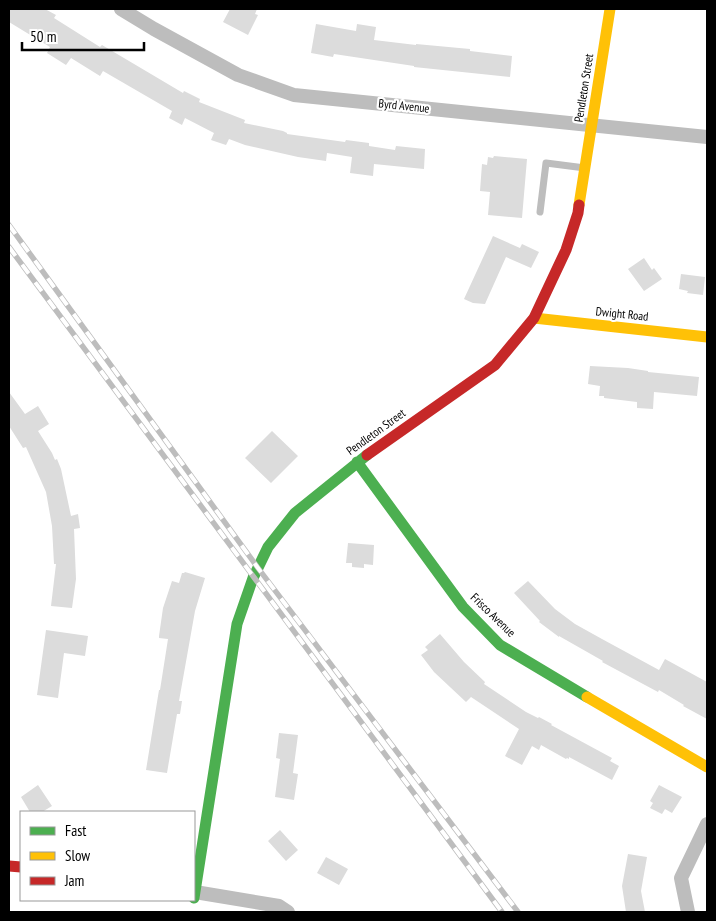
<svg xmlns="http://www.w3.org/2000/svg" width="716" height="921" viewBox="0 0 716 921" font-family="'PT Sans Narrow',sans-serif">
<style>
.building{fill:#dcdcdc}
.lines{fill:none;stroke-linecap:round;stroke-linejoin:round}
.lane{stroke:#bdbdbd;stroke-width:7}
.street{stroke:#bdbdbd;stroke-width:14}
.fast{stroke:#4caf50;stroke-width:11}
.slow{stroke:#ffc107;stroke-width:11}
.jam{stroke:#c62828;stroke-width:11}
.rail-casing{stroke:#bdbdbd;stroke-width:5.5}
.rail{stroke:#fff;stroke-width:4;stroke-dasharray:11;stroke-linecap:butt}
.labels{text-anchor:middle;stroke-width:4.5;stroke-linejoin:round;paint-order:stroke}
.street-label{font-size:12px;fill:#000;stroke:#fff}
</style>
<rect width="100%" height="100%" fill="#fff"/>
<path class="building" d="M9,9h36l11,6 -2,3 46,29 2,-2 81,48 1,-2 16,8 -1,3 46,18 -1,3 39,8 4,2v1l58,8 1,-2 23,3v3l26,4 1,-4 29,3 -1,20 -50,-5 -1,12 -23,-3 2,-16 -25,-4 -1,8 -28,-4 -53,-12 -16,-6 -3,6 -15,-5 3,-7 -29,-15 -3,7 -13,-7 3,-7 -69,-40 -3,5 -29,-18 -5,7 -19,-12 3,-6 -41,-25z
M230,9h27l-2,5 3,1 -10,20 -25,-13z
M316,24l40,7 1,-7 19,3 -2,13 42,5v-1l54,5v2l42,5 -2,21 -96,-10v-1l-80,-12 -1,3 -22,-4z
M494,156l33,3 -5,59 -34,-3 2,-23 -10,-1 2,-27 5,1 1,-8 5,1z
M493,236l27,12 2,-4 17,8 -8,16 -25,-11 -21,47 -12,-1 -9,-4z
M644,258l8,12 2,-2 8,11 -18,12 -16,-22z
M681,274l24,3 -2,18 -16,-2 1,-2 -9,-2z
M590,366l38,2 20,3v1l51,5 -2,19 -43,-4 -1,17 -16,-1v-6l-33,-4v-2h-5l1,-10 -12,-2z
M9,392l16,22 13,-8 11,18 -11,7 14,22 3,7 2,-1 4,10 10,47 7,-2 2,14 -6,1 2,50 -4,29 -21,-2 5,-42h-2l-2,-38 -6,-34 -20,-45 -3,1 -14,-22z
M272,431l26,25 -27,27 -26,-25z
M348,543l26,2 -1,20 -9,-1v4l-12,-1v-4h-6z
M185,572l20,6 -10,33 -16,90h3l-2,13h-3l-10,59 -21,-3 13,-80h1l8,-51 -9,-1v-2l4,-28 9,-27 7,2 3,-10h2z
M528,581l27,28 20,15 27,15 57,31 6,-11 42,23v37l-24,-13 1,-1 -25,-15 -1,2 -56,-30 1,-1 -44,-25v1l-20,-15 1,-1 -26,-28z
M46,630l42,6 -3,20 -21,-3 -6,45 -21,-3z
M440,634l24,28 21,20 -1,2 42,28 12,6 1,-1 13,7 -1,1 61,33 -2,3 9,5 -7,14 -43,-23v2l-2,-1 -1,1 -25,-14 -2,5 -7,-4 -10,19 -17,-9 14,-27 -48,-32 -5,5 -32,-30 -13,-17 7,-5 -3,-3z
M279,733l19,2 -5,38 5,1 -4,26 -19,-3 5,-38 -4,-1z
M38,785l14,21 -10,6h-12l-9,-15z
M659,785l23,12 -10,16 -7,-4 -3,5 -12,-6 3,-5 -3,-2z
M280,830l18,20 -12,11 -18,-20z
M628,854l19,3 -6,34 4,21h-19l-4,-26z
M326,857l22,12 -9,16 -22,-12z"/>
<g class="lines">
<path class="lane" d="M540,212l6,-49 39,5"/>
<path class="street" d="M121,9l33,20 84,46 56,20 413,42
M195,892l84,14 9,6
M688,912l-7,-34 26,-54"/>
<path class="fast" d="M357,462l106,145 37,38 87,52
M194,898l43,-274 16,-46 15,-31 27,-34 72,-58"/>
<path class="slow" d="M579,205l31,-196
M534,318l173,19
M587,697l120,70"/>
<path class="jam" d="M367,455l128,-90 39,-47 32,-68 12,-37 1,-8
M9,866l12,1"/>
<g class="rail-casing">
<path id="rail" d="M9,225l249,343 260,344
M9,247l493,665"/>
</g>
<use href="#rail" class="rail"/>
</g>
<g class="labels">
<g class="street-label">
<text transform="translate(584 88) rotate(-81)" y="4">Pendleton Street</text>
<text transform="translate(404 106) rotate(6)" y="4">Byrd Avenue</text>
<text transform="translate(622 314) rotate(6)" y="4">Dwight Road</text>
<text transform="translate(376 432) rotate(-36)" y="4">Pendleton Street</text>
<text transform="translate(493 615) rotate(44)" y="4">Frisco Avenue</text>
</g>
</g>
<rect width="716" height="921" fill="none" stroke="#000000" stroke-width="20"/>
<rect x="20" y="811" width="175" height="90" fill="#ffffff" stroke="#999999"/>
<rect x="30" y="827" width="25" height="8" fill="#4caf50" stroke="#999999"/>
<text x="65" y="836" font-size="15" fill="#000000">Fast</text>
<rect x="30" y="852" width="25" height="8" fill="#ffc107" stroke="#999999"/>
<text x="65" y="861" font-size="15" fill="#000000">Slow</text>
<rect x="30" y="877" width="25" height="8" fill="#c62828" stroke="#999999"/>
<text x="65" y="886" font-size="15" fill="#000000">Jam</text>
<path d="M22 42v8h122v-8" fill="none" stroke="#000000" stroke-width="2.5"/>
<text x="30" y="42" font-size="15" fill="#000000" stroke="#ffffff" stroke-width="4" paint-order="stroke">50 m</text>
</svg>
